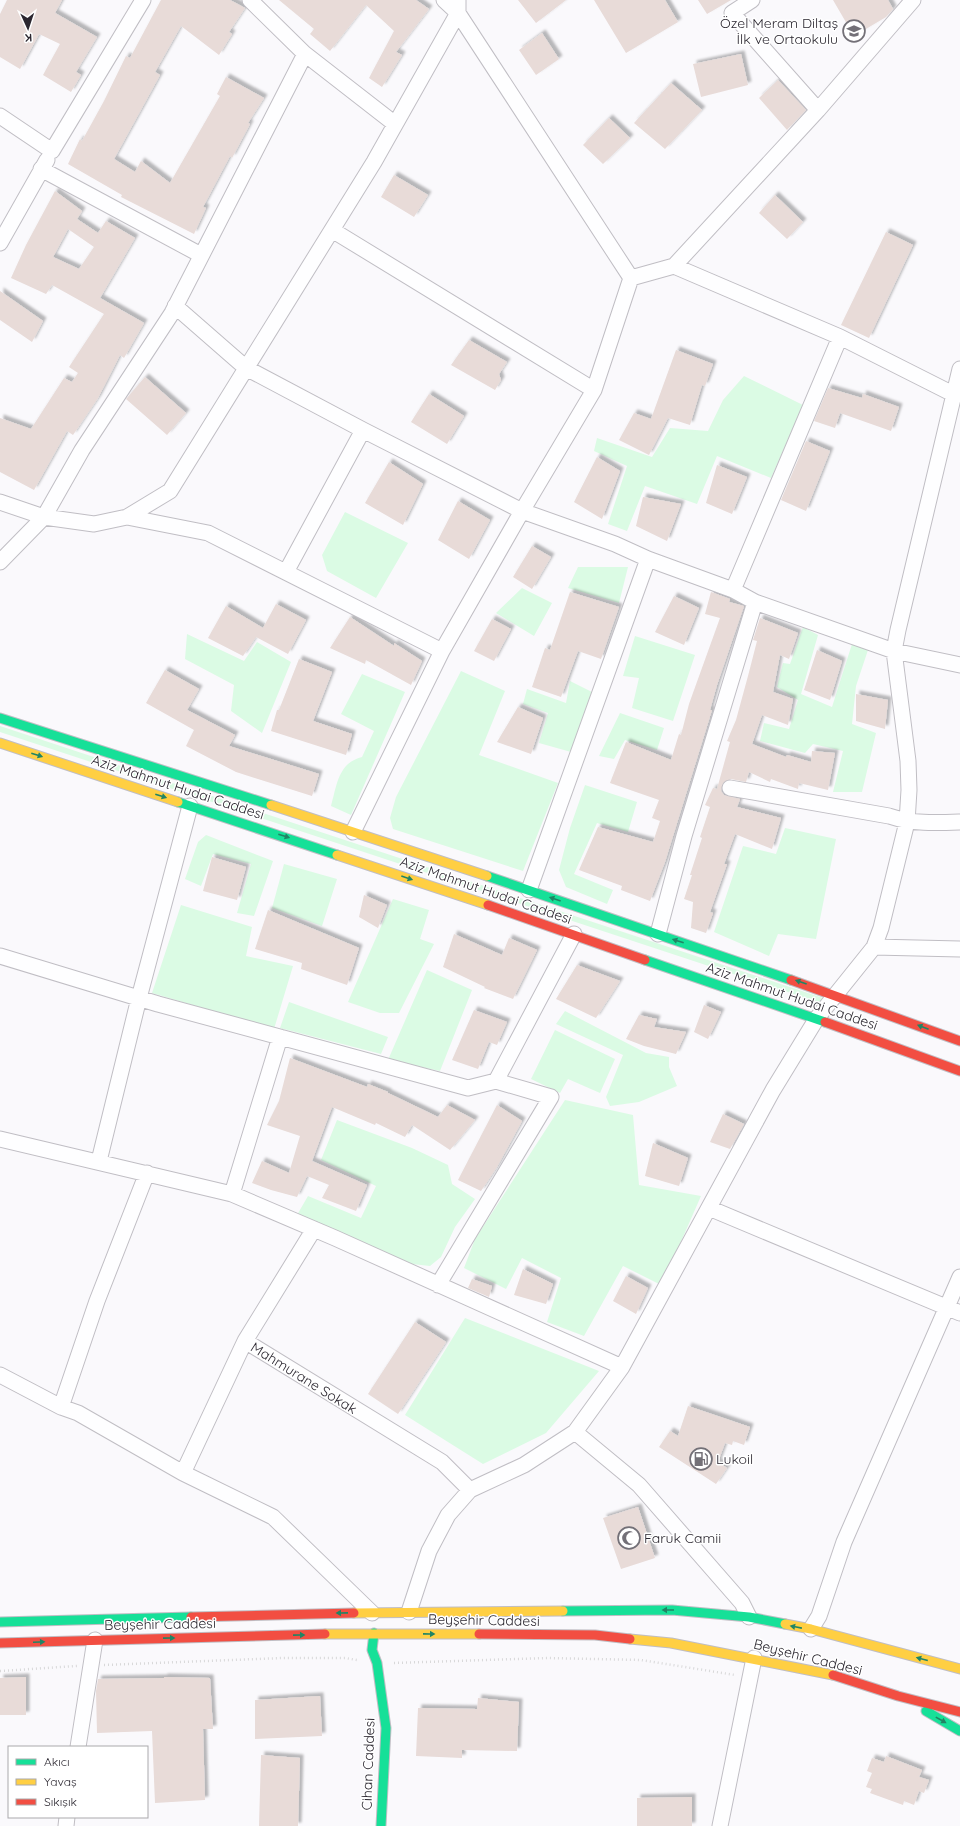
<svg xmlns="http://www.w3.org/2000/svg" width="960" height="1826" viewBox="0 0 960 1826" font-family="Quicksand,sans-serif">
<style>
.green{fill:#dbfbe4}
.building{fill:#e8dbd8;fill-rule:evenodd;filter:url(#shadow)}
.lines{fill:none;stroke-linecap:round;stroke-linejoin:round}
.street-casing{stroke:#c0bec4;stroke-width:17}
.fast-casing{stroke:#c0bec4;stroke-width:11}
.slow-casing{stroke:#c0bec4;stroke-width:11}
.jam-casing{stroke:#c0bec4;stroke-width:11}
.path{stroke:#d8d8d9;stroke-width:2.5;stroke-dasharray:1 3;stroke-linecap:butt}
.street{stroke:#fefeff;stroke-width:15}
.fast{stroke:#16e098;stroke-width:9}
.slow{stroke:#ffcf43;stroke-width:9}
.jam{stroke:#f24e42;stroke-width:9}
.oneway{fill:#208464}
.labels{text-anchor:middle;stroke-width:3;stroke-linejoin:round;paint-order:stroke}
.poi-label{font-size:14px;fill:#2b2730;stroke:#fff;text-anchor:start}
.street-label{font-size:14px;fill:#2b2730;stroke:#fff}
</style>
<defs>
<filter id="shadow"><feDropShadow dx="3.5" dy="-3.5" stdDeviation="1" flood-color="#0004"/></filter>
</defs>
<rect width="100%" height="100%" fill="#faf9fc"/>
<path class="green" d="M744,376l59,29 -32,73 -54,-22 -20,48 -52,-18 -18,45 -19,-7 19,-58 -33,-15 3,-13 55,19 18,-29 38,3 15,-31z
M345,512l63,31 -32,55 -49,-27 -5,-16z
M578,567h50l-9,36 -51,-15z
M522,588l30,15 -18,33 -38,-23z
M803,627l15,8 -17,59 31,13 20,-63 16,6 -12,36 -4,38 24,9 -14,59h-29l10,-41 -30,-7 -8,9 -45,-12 4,-18 25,6 9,-29 -21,-13 6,-24 7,1z
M187,634l57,27 13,-19 34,20 -29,71 -31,-22 3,-26 -49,-26z
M635,636l60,19 -22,66 -41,-13 7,-30 -16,-2z
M461,671l44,20 -26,64 79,28 -35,88 -130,-42 -3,-11 6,-21z
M362,674l43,18 -54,123 -20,-9c6,-21 7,-43 31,-49l12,-26 -33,-17z
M570,681l22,11 -21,60 -32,-9 9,-30 -25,-9 4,-15 39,14z
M620,713l44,15 -7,22 -32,-10 -11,19 -15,-3z
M0,726l823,272 -2,5 -821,-271z
M585,785l52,17 -9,30 -31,-9 -23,51 39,16 -6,14 -41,-17 -7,-17 11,-42z
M785,828l51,11 -20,100 -38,-5 -9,22 -55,-24 29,-86 33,8z
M206,835l67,26 -19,55 -17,-3 14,-49 -38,-10 -12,32 -16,-7 13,-37z
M284,864l53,15 -15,47 -50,-18z
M393,899l36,11 -9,29 14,5 -35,69h-19l-32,-11z
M181,905l71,22 -6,29 47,10 -19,63 -122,-36z
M427,970l45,20 -32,81 -52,-11z
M289,1002l99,35 -7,17 -101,-26z
M565,1011l81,42 23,4v10l8,19 -38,16 -29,4 -4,-9 17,-42 -67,-31z
M555,1030l60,29 -15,34 -32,-14 -8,14 -29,-14z
M565,1100l68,15 6,70 62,11 -29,66 -13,22 -36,-18 -39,70 -37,-14 14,-44 -39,-20 -16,31 -42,-21 11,-29z
M337,1120l75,28 36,17 4,19 23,15 -20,28 -14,30 -11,9 -18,-2 -115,-49 11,-19 53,22 15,-32 -55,-26z
M465,1318l134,53 -53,62 -63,31 -78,-49z"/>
<path class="building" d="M7,0h55l-7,13 42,24 -21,35 5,3 -10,17 -28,-17 17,-31 -21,-10 -19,35 -20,-12v-43z
M161,0h69l15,8 -16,24 3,2 -13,21 -38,-29 -26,46 5,3 -46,84 21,13 6,-11 29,22 50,-87 -3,-2 9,-17 38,21 -16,25 2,1 -18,34 -2,-2 -27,51 3,1 -12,26 -73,-37 1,-2 -54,-31 12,-25 2,2 22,-40 22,-45 4,2z
M279,0h137l13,9 -33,43 6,3 -20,32 -13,-9 25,-47 -28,-26 -36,46 -20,-17 4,-5z
M518,0h48l-30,23z
M594,0h71l13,22 -52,31z
M698,0h33l-24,14z
M833,0h55l5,9 -7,8 -32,19z
M542,33l17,26 -23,16 -17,-25z
M741,54l7,31 -47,12 -8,-33z
M778,80l28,30 -19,20 -28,-32z
M671,83l31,27 -37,39 -31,-26z
M609,118l21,20 -27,26 -20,-19z
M394,175l34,20 -14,22 -33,-20z
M55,191l27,20 -5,8 21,14 8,-12 29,17 -35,60 44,25 -20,35 -4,-3 -22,43 -25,37 -6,-4 -33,59 -34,-18v-54l31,11 33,-51 8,4 6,-9 -9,-6 35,-53 -52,-29 -6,9 -35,-16 15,-33zM68,229l26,18 -15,22 -26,-12z
M775,195l28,27 -16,17 -28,-26z
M886,232l27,13 -44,93 -28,-13z
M0,291l43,30 -11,21 -32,-22z
M469,340l38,22 -8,12 2,6 -6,10 -44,-25z
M676,350l37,14 -8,22 -3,-1 -12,40 -22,-7 -19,37 -30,-15 15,-27 17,6z
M145,377l41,36 -19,22 -41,-36z
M828,388l34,10 1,-4 36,13 -8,24 -51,-18 -5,15 -21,-7z
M429,394l35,22 -17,28 -36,-22z
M806,441l24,10 -24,60 -25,-11z
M597,457l23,14 -18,48 -28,-17z
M389,462l34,22 -20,41 -38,-22z
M717,465l30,12 -15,37 -26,-11z
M643,497l38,7 -14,37 -31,-15z
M458,501l32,19 -21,39 -31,-19z
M532,546l19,11 -19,32 -19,-12z
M570,592l49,15 -18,52 -23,-8 -17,46 -29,-10 13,-39 5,2z
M711,592l19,7 -1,3 15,4 -27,79 -7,25h2l-47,152 -15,39 -29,-11 1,-4 -43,-16 19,-43 55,15 7,-21 -8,-3 7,-18 -49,-17 16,-41 45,18 8,-26 2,1 8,-31 31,-86 -15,-4z
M674,596l25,12 -15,37 -29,-13z
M276,604l30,16 -18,34 -32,-17 -13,19 -35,-18 18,-32 37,22z
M350,617l44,29v-3l28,18 -11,24 -45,-25 -1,4 -35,-16z
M760,618l38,15 -9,26 -9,-4 -7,37 20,7 -5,26 -26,-10 -10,29 34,13 1,-2 24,7 1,-11 23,2 -7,37 -29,-7 -1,6 -27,-10 -1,3 -21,-10 -3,10 -15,-3 -8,4 -2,8 3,4 16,4 -3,8 44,11 -9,31 -37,-15 -11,30h3l-17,48 3,1 -7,20 -15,-5 2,-26 -9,-3 8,-24h-2l12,-37 -2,-1 10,-30 -5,-2 8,-17 4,1 13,-47 -3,-1 9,-21 12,-44 9,-35 -4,-1z
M492,619l19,10 -17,32 -20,-10z
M817,650l25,11 -12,39 -26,-10z
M299,659l33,13 -19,49 39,13 -6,21 -75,-24 6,-21h2z
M165,670l34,19 -12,21 48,25 -6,11 90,28 -7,22 -76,-24 -50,-26 8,-16 -48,-27z
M856,694l32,6 -3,29 -29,-8z
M518,707l25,11 -12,36 -34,-12z
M212,857l34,10 -9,33 -34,-9z
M364,895l23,10 -9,23 -19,-11z
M268,910l91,38 -12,37 -46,-16 1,-6 -47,-14z
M454,934l48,21 7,-17 28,12 -24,49 -29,-11 1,-1 -42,-20z
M577,965l43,16 -24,37 -40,-19z
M704,1005l17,7 -13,27 -14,-7z
M474,1010l33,12 -10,23 -8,-3 -11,27 -26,-9z
M639,1015l18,4 -3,8 32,5 -10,22 -32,-8 -18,-7z
M290,1058l77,29 1,-3 20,8v1l50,24 9,-12 28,15 -25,30 -38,-25 -7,12 -29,-14 -1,2 -43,-18 -20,54 55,24 -11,26 -34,-13 7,-13 -22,-9 -10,21 -26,-7 -19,-7 10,-22 27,12 11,-37 -33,-11 12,-24z
M497,1105l25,16 -25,46 -16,24 -23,-11z
M723,1114l21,10 -14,25 -20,-7z
M653,1143l35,15 -9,28 -34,-10z
M523,1269l30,15 -7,20 -32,-9z
M626,1276l22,12 -12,26 -23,-13z
M472,1279l20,7 -3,11 -21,-9z
M415,1322l31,20 -48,72 -30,-20z
M688,1406l62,21 -6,18 -11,-4 -1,4 -7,-2 -7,19 9,6 -11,16 -57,-37 11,-16 8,5z
M638,1507l17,51 -34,11 -18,-51z
M26,1677v38h-26v-37z
M164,1677l46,1 3,51h-10l2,71 -50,3 -3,-72 -55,2 -1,-42 2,-12 66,-1z
M320,1696l2,40 -67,3v-39z
M478,1698l41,4 -2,49 -55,-1v8l-46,-2 2,-48 59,1z
M261,1755l39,3 -2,68h-39z
M886,1756l36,14 -3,7 10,3 -5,13 -5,-2 -5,14 -10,-4 -1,4 -33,-12 2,-4 -6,-2 6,-14 -5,-2 5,-13 12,4z
M692,1797v29h-55v-28z"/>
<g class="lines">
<g class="street-casing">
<path id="street" d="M250,0l55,54
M444,0l14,13v-13
M752,0l-20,13 86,97
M913,0l-95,110 -144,156 166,71 113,57
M0,116l52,35 91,-151
M41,169l160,86
M332,230l262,160
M0,243l47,-83
M631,278l43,-12
M175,306l71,62 117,62 159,81 93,33 33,15 85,31 22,12 139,49 66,14
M0,502l44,15 50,7 33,-7 43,-26 204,-329 84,-149 173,265 -37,112 -72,121 -80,140 -234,-118 -81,-16
M0,562l44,-45 38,-67 90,-137 133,-259 90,70
M286,572l77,-142
M733,590l107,-253
M730,788l159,28c24,8 46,7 71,6
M353,832l89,-181
M529,890l119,-331
M658,934l26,-98 71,-234
M874,947l86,2
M0,956l158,48 310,84 28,-7
M0,1139l232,55 103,44 287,129
M99,1161l40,-163 51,-192
M147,1173l-50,128 -36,106 17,6 105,60
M232,1194l48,-157
M709,1208l251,105
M314,1229l-69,112 197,121 28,28
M438,1285l113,-188 -55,-16 78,-147
M245,1341l-62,132 90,44 99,96
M0,1375l61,32
M575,1432l64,53 103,118 7,14
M409,1612l20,-61 19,-36 22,-25 54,-25 51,-33 47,-65 151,-277 44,-72 57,-71 7,-19 26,-106 2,-32 -1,-29 -14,-110 4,-21 62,-261
M811,1629l8,-13 25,-74 116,-265
M78,1747l17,-107
M66,1826l1,-9
M720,1826l34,-168"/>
</g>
<g class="fast-casing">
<path id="fast" d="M0,718l271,87
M178,802l159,53
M487,876l304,104
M645,960l180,62
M563,1611l109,-1 77,7 36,7
M0,1622l191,-5
M374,1633l-2,17 5,13 9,65 -5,98
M926,1711l34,20"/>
</g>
<g class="slow-casing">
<path id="slow" d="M0,743l178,59
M271,805l216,71
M337,855l151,50
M354,1613l209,-2
M785,1624l26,5 149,40
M325,1634h154
M630,1639l41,4 162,32"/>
</g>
<g class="jam-casing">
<path id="jam" d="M488,905l157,55
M791,980l169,61
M825,1022l135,49
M191,1617l163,-4
M479,1634l116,1 35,4
M0,1643l325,-9
M833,1675l65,21 62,16"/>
</g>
<path class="path" d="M394,1663l153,-5 94,2 94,15
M104,1665l179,-7h62l12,2
M0,1671l77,-5"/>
<use href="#street" class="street"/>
<use href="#fast" class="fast"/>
<use href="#slow" class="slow"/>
<use href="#jam" class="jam"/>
</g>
<defs><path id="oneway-solid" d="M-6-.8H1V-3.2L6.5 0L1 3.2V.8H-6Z"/></defs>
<g class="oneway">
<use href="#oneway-solid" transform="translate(37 755) rotate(18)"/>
<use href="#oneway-solid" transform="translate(161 796) rotate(18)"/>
<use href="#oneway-solid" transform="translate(284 836) rotate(18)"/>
<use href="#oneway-solid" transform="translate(407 878) rotate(19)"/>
<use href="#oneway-solid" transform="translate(555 899) rotate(-161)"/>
<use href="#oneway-solid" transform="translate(678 941) rotate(-162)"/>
<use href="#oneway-solid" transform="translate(801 982) rotate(-161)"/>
<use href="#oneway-solid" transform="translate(923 1027) rotate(-159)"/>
<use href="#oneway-solid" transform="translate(668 1610) rotate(-180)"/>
<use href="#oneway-solid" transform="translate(342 1613) rotate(179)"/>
<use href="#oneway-solid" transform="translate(796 1627) rotate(-169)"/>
<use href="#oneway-solid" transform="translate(429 1634) rotate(1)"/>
<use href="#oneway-solid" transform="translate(299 1635) rotate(-1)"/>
<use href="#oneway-solid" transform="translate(169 1638) rotate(-1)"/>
<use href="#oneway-solid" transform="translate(39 1642) rotate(-2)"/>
<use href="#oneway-solid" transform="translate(922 1659) rotate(-165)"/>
<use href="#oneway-solid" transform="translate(941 1720) rotate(29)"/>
</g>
<defs>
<g id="school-ring" transform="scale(1.15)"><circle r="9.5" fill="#fff" stroke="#737077" stroke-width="1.5"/><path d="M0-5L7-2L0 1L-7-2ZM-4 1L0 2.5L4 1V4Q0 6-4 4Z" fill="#737077"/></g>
<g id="fuel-ring" transform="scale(1.15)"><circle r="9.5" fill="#fff" stroke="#737077" stroke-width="1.5"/><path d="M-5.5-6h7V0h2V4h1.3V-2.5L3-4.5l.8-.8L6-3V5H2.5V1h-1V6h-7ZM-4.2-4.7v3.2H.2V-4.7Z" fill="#737077"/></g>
<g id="mosque-ring" transform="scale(1.15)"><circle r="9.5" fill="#fff" stroke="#737077" stroke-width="1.5"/><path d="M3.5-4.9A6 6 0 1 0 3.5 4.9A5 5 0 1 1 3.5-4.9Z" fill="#737077"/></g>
</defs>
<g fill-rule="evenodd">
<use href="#school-ring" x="854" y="31"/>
<use href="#fuel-ring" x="701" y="1459"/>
<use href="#mosque-ring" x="629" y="1538"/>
</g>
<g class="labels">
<g class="poi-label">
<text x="838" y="28" text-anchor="end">Özel Meram Diltaş<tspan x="838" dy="16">İlk ve Ortaokulu</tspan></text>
<text x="716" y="1464">Lukoil</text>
<text x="644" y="1543">Faruk Camii</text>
</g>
<g class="street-label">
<text transform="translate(178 787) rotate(18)" y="5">Aziz Mahmut Hudai Caddesi</text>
<text transform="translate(486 890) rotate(19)" y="5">Aziz Mahmut Hudai Caddesi</text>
<text transform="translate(792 996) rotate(19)" y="5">Aziz Mahmut Hudai Caddesi</text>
<text transform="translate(304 1378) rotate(32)" y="5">Mahmurane Sokak</text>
<text transform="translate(484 1620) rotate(1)" y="5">Beyşehir Caddesi</text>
<text transform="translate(160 1624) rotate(-1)" y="5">Beyşehir Caddesi</text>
<text transform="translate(808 1657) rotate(14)" y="5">Beyşehir Caddesi</text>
<text transform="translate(368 1764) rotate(-88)" y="5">Cihan Caddesi</text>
</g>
</g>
<rect x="8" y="1746" width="140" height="72" fill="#ffffff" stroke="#aaa9ac"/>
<rect x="16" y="1759" width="20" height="6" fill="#16e098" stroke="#aaa9ac"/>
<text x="44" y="1766" font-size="12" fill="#2b2730">Akıcı</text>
<rect x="16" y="1779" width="20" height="6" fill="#ffcf43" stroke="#aaa9ac"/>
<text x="44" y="1786" font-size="12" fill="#2b2730">Yavaş</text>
<rect x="16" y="1799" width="20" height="6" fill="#f24e42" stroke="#aaa9ac"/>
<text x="44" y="1806" font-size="12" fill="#2b2730">Sıkışık</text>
<g transform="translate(28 28) rotate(177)" stroke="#ffffff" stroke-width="3" paint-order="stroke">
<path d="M0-3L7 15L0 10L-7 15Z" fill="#2b2730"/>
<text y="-6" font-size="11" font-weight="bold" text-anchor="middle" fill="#2b2730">K</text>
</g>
</svg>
